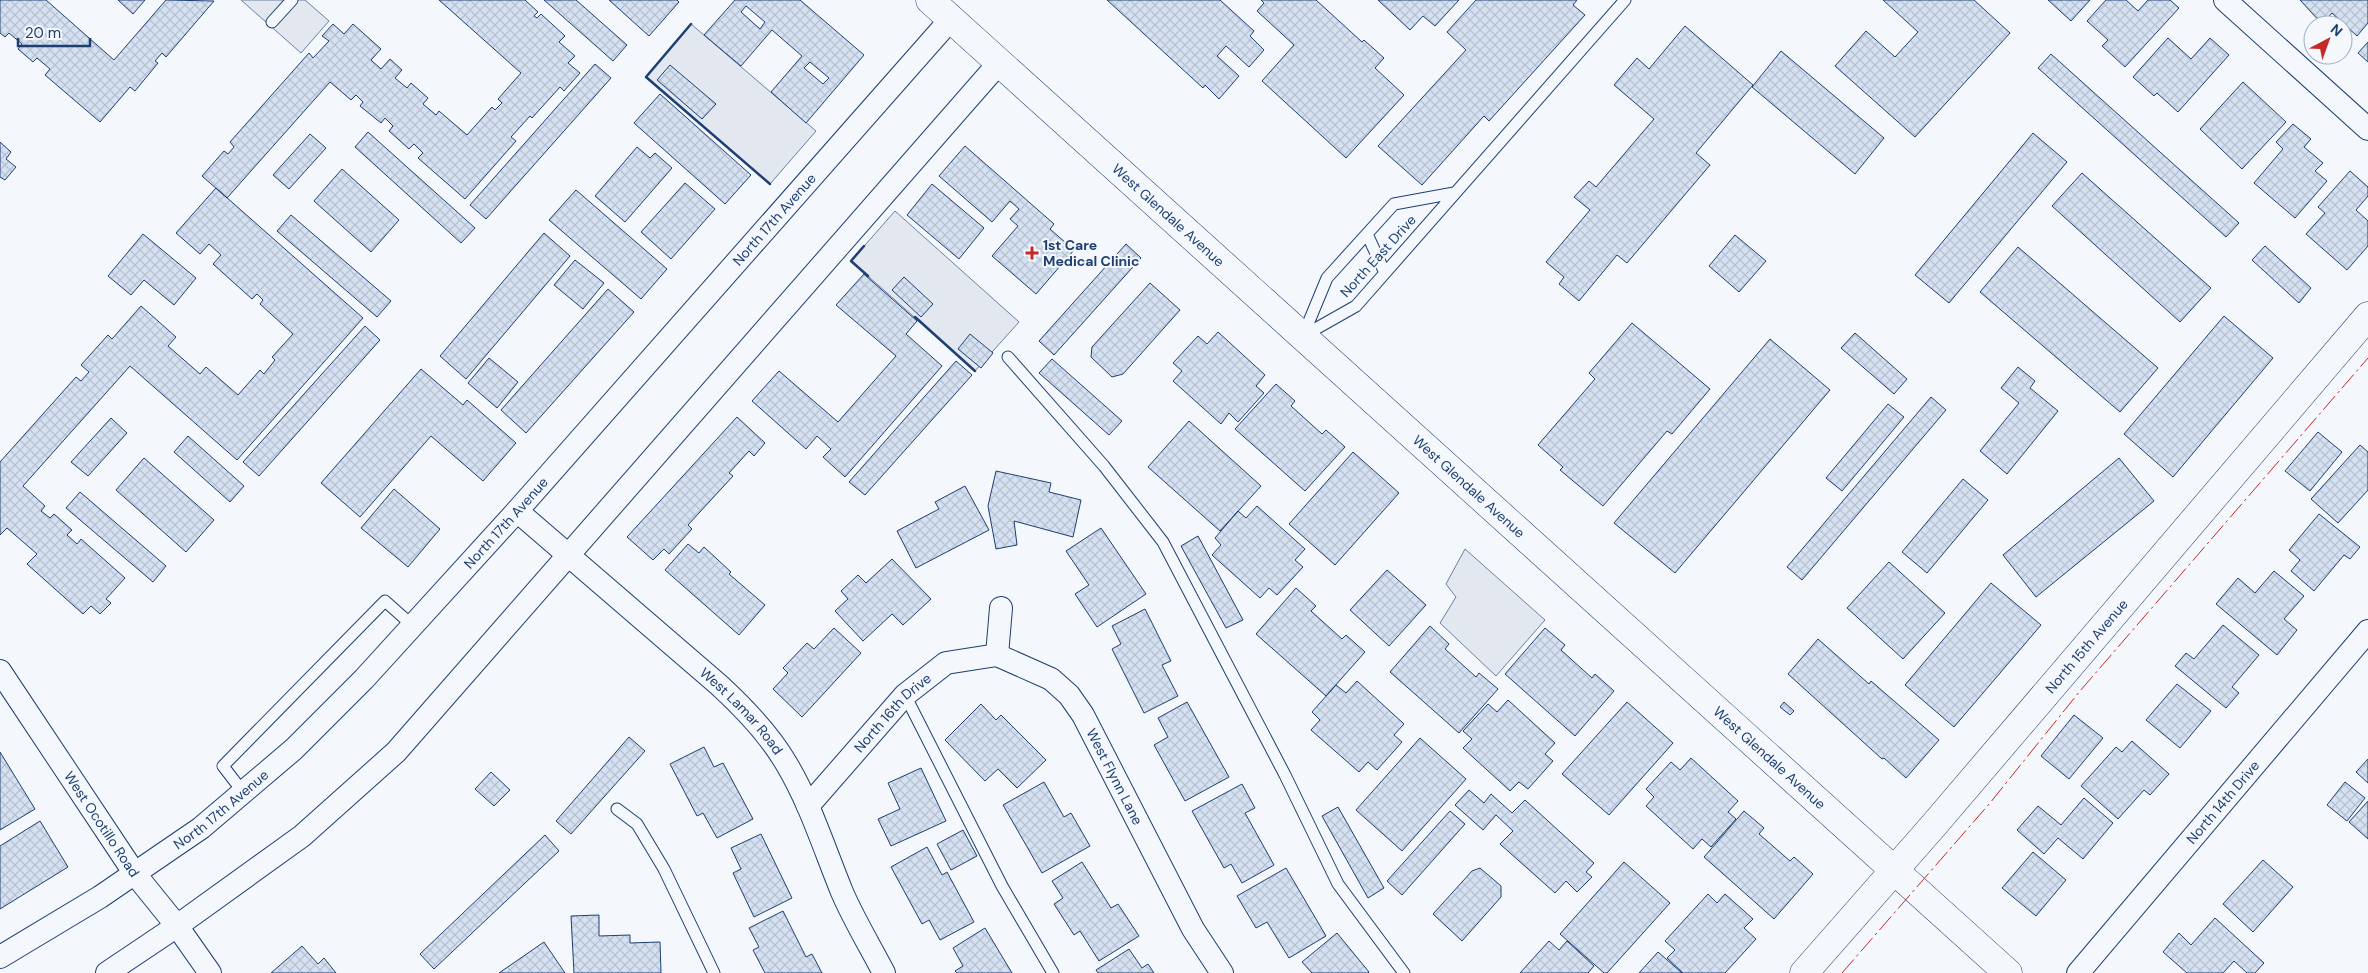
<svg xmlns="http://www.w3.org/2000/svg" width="2368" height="973" viewBox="0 0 2368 973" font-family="'DM Sans',sans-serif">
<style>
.parking{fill:#e3e8f0;stroke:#687fa3}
.building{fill:url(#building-cross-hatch);stroke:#1d3f73;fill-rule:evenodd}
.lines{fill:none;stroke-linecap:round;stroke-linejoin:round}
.service-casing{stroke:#1d3f73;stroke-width:13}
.minor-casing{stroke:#1d3f73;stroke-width:24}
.tertiary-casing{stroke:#1d3f73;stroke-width:29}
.secondary-casing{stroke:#1d3f73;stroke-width:29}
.service{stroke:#f4f7fb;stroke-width:11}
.minor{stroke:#f4f7fb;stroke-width:22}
.tertiary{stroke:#f4f7fb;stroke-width:28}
.secondary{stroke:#f4f7fb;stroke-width:28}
.wall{stroke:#1d3f73;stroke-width:2.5}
.power{stroke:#c62828;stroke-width:1;stroke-dasharray:18 4 2.5 4;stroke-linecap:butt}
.poi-dot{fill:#c62828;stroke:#f4f7fb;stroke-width:2}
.labels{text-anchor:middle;stroke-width:4;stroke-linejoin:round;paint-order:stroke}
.street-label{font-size:14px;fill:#1d3f73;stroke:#f4f7fb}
.poi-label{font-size:14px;font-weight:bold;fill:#1d3f73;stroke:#f4f7fb;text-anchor:start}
</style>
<defs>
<pattern id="building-cross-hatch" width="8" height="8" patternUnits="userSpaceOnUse" patternTransform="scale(1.25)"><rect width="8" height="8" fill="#d5e0f0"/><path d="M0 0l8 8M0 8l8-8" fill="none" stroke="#b6c1d1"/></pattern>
</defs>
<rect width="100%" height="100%" fill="#f4f7fb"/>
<path class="parking" d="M241,0h64l24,21 -28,32z
M691,24l125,107 -46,53 -124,-107z
M895,211l124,111 -44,49 -124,-110z
M1465,549l80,71 -49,56 -56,-53 16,-26 -10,-13z"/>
<path class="building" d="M0,0h46l68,60 52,-60 48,1 -48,56 -4,-4 -7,8 3,2 -23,28 -5,-4 -30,35 -55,-47 5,-6 -13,-11 -4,4 -15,-13 4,-5 -13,-11 -4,4 -5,-4z
M118,0h27l-12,14z
M439,0h86l13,12 -4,4 3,2 4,-4 24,22 -6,6 16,14 -7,7 12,10 -16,18 -4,-4 -28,31 -2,-2 -19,21 5,4 -51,58 -47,-41 5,-5 -9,-9 -5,5 -20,-18 4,-5 -8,-8 -4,5 -21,-17 3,-4 -7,-7 -5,5 -21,-18 -103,116 -25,-22 22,-25 4,3 6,-7 -4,-5 79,-89 4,5 16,-17 -7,-5 11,-12 11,10 9,-10 28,25 -10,11 10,9 9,-10 12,11 -7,8 12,10 4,-5 17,15 -5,6 13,11 3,-4 28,24 25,-28 3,3 7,-7 -4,-4 23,-26z
M544,0h32l51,45 -14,16z
M609,0h68l2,2 -30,34z
M735,0h65l64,55 -58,68 -35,-31 31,-36 -30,-26 -31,36 -37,-31zM746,6l19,16 -5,7 -19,-17zM810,62l19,16 -6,6 -19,-16z
M1107,0h113l34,31 -4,5 14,14 -15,17 -23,-21 -9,10 22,20 -20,23 -14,-14 -2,3z
M1261,0h55l46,42 2,-2 20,18 -9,10 29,27 -58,63 -84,-77 32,-36 -37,-34 7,-8z
M1378,0h81l-24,26 -12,-10 -13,14z
M1476,0h101l-4,5 12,10 -96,106 -5,-5 -62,69 -44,-39 88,-96 -19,-18z
M1883,0h91l36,33 -95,104 -80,-71 31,-35 29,26 23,-25z
M2048,0h42l-19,21z
M2106,0h20l12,11 10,-11h22l9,8 -54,59 -23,-21 6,-6 -21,-19z
M2300,0h68v23l-11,13 -25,-23 -10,11z
M1685,26l68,59 -57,68 14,12 -83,98 -10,-8 -38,46 -20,-17 5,-7 -18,-15 44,-52 -16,-13 15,-16 7,6 58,-68 -40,-34 23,-27 12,11z
M2168,38l23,21 19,-21 19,17 -51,57 -21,-19 -3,3 -21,-19z
M2368,42v20l-10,-9z
M1781,51l103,87 -29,36 -103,-87z
M2051,54l188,169 -13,14 -188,-169z
M595,64l16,14 -125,141 -16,-14z
M670,65l46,39 -14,15 -45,-39z
M2243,82l43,40 -44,47 -42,-40z
M660,94l91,81 -26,29 -91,-81z
M2293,124l18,15 -7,8 19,16 -8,8 12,10 -32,37 -41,-35 29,-34 -7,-7z
M368,132l107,96 -14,15 -106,-96z
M2033,133l34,29 -118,141 -34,-28z
M310,134l16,14 -37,41 -16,-14z
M0,142l11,10 -5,7 10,8 -11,13 -5,-3z
M965,146l89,78 -4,5 24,21 -38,44 -44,-38 26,-30 -8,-7 9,-10 -9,-8 -18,21 -53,-46z
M637,147l13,11 5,-5 17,15 -47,54 -30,-26z
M342,169l57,51 -28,32 -57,-51z
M2350,171l18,16v9l-12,14 12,11v25l-21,24 -41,-36 19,-21 -7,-6z
M2082,173l129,115 -31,34 -128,-116z
M685,183l30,26 -44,50 -30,-27z
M932,184l52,44 -25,31 -52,-44z
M216,188l147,130 -126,142 -107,-94 -107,120 22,20 -4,5 9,7 4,-4 18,16 -5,5 10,9 4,-5 44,39 -19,21 5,4 -11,11 -9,-8 -8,8 -56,-50 10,-10 -30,-26 -7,7v-73l76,-85 5,4 8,-9 -8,-7 27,-30 4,4 29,-33 35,31 -8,9 32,28 6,-7 32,28 22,-25 4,4 11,-14 -3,-3 21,-23 -33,-30 3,-4 -6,-6 -5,5 -39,-35 8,-9 -12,-11 -9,10 -24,-21z
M576,190l91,79 -26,30 -92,-79z
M291,215l100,86 -14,16 -100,-86z
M544,233l26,23 -104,123 -26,-23z
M143,234l53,44 -22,27 -30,-25 -13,15 -23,-19z
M1735,235l31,26 -27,31 -30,-26z
M1126,244l15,14 -87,97 -15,-14z
M2265,246l46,42 -12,15 -47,-43z
M2018,247l140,121 -38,44 -140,-120z
M575,260l29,23 -21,26 -29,-24z
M864,274l53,47 -11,13 36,32 -97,111 -22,-20 8,-8 -14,-13 -11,13 -54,-48 27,-30 59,51 58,-66 -60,-51z
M904,277l29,27 -12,13 -29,-27z
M1150,283l30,27 -57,64 -11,3 -21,-20 1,-10z
M608,289l26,23 -108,121 -25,-23z
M2224,316l49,42 -100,119 -49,-43z
M1632,323l78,66 -38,45 -5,-3 -64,75 -43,-36 3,-3 -25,-22 57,-66 -6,-6z
M365,326l15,14 -121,136 -16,-14z
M1218,332l47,43 -9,11 8,7 -26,29 -9,-9 -8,11 -48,-43 9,-10 -9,-8 25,-27 9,8z
M1855,333l52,46 -13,15 -53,-46z
M970,334l23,19 -12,15 -23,-19z
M1770,339l60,51 -155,183 -61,-50z
M489,358l29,24 -21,26 -29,-25z
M1052,359l70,62 -13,14 -70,-62z
M956,361l16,14 -107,120 -16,-13z
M2018,367l17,14 -5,7 28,23 -51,63 -27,-23 39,-48 -18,-15z
M421,369l42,36 4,-5 49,43 -33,38 -52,-45 -71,81 -39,-34z
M1276,384l19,17 -4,5 31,28 4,-4 19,17 -40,44 -70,-62z
M1931,397l15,13 -144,170 -15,-13z
M1888,404l16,13 -62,74 -16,-13z
M737,417l28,26 -11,13 -5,-5 -20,22 4,3 -45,49 4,4 -23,25 -5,-5 -11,11 -26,-23z
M111,418l16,15 -39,43 -17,-14z
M1189,421l72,65 -41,45 -72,-64z
M2318,432l24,20 -32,39 -25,-20z
M188,436l56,50 -14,16 -56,-50z
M2360,445l8,7v38l-30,33 -27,-24z
M1353,452l46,41 -64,72 -46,-41z
M144,458l70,62 -28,32 -70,-62z
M2119,458l35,43 -118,96 -33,-42z
M996,471l55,12 -2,9 32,8 -8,37 -59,-16 3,24 -21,4 -8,-43z
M1963,479l25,21 -61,73 -25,-21z
M965,486l24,44 -73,38 -19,-37 42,-22 -4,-7z
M394,489l46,40 -32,38 -47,-39z
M80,492l86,74 -13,16 -87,-74z
M1257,506l48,43 -10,11 8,7 -26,28 -8,-7 -9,10 -48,-43 9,-10 -6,-7 23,-27 8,7z
M2319,514l41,33 -10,12 -6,-4 -30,36 -23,-20 9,-11 -11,-10z
M1101,528l45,66 -49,33 -22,-33 14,-9 -23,-34z
M1198,536l45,84 -17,8 -45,-82z
M688,544l11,9 5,-6 27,25 -2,2 36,31 -26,30 -74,-65z
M892,559l39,40 -28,26 -11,-11 -29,27 -28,-30 13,-12 -7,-8 17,-16 8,8z
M1889,562l56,51 -42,46 -56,-51z
M1387,570l39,35 -37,41 -39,-36z
M2274,571l30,25 -20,23 13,11 -20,25 -61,-51 22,-26 17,15z
M1991,583l50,42 -87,102 -49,-42z
M1296,588l20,18 -5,5 31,28 4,-4 19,17 -39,44 -70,-62z
M1145,609l26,52 -9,4 16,31 -34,17 -32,-64 9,-5 -9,-18z
M2223,625l36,30 -27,32 7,6 -13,15 -51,-42 11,-13 8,6z
M1430,626l19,18 -4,5 31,28 3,-4 19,16 -39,44 -69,-61z
M834,628l27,25 -59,64 -29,-28 15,-16 -5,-5 24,-25 7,6z
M1545,628l20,17 -4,5 31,28 3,-4 19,17 -39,45 -70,-62z
M1818,639l51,45 2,-3 68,59 -33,38 -22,-20 -2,1 -94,-85z
M1357,681l47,43 -10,11 8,7 -25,28 -9,-8 -9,10 -48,-42 9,-10 -8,-8 24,-27 10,8z
M2177,684l34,27 -31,37 -34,-28z
M1508,700l47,43 -10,11 8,7 -25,28 -9,-7 -9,9 -47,-43 9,-9 -9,-8 25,-27 9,8z
M1187,702l42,75 -44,24 -31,-56 14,-8 -10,-19z
M1627,702l46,41 -64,72 -47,-41z
M1784,702l10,9 -4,4 -10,-8z
M981,704l15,16 5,-5 45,45 -29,28 -19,-19 -13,12 -40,-41z
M2074,715l29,23 -34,41 -28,-23z
M629,737l16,14 -74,83 -15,-13z
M1420,738l46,41 -64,72 -46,-41z
M2132,741l37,33 -19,21 -6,-5 -26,29 -37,-33 35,-39 6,5z
M704,747l10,20 9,-4 30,56 -36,19 -14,-25 -6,3 -27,-52z
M0,752l35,57 -35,21z
M1691,758l47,43 -10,11 8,7 -25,28 -9,-8 -9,10 -47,-43 8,-9 -8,-8 25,-27 9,8z
M2368,759v24l-12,-11z
M921,768l25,53 -55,25 -13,-27 22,-10 -12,-26z
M491,772l19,18 -16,16 -19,-17z
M1044,782l20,35 7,-4 19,33 -48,27 -39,-68z
M2345,782l20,16 -18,23 -20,-16z
M1242,784l13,24 -10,5 29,52 -32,18 -11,-19 -7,4 -32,-57z
M1469,790l15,13 7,-9 21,19 13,-13 69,63 -8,9 6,5 -15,15 -11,-11 -11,12 -55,-49 13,-13 -17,-16 -13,15 -28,-25z
M2084,798l29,25 -30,36 -25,-21 -14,16 -27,-24 21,-24 23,19z
M2368,801v38l-19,-17z
M1338,807l46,81 -16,10 -46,-82z
M1450,811l15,13 -63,71 -15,-14z
M1744,811l20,17 -5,6 31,27 4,-4 19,17 -39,45 -70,-62z
M40,821l28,46 -68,42v-63z
M963,830l14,26 -26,14 -14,-26z
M761,834l31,64 -38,19 -21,-44 8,-4 -10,-21z
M545,835l14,16 -125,118 -14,-15z
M927,847l15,28 5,-3 27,50 -34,18 -11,-20 -7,4 -31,-57z
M2033,852l33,28 -30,36 -34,-28z
M2263,860l30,27 -40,45 -30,-28z
M1082,862l29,46 7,-4 21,32 -40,25 -19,-30 -6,4 -20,-31 9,-6 -11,-17z
M1624,862l46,41 -63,70h-3l-44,-39z
M1286,868l40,68 -37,22 -22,-36 -11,6 -19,-32z
M1480,868l21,18v11l-39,44 -29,-27 39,-43z
M1708,894l9,9 8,-9 28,25 -9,9 12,11 -31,34h-42l-16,-15 8,-8 -10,-9z
M783,911l23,46 6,-3 10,19h-57l-12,-23 6,-3 -10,-19z
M599,915v21l31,-1v8l30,-1 1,31h-87l-3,-57z
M2215,918l49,45 -9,10h-8l-13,-12 -11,12h-36l-24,-21 16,-19 12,12z
M985,928l27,45h-55l-2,-2 8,-5 -10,-18z
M1337,933l32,39 -1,1h-56l-10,-11z
M1549,941l10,9 8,-9 27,25 -6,7h-68z
M544,942l21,31h-66z
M302,946l16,18 6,-6 12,15h-65z
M1129,949l13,19 6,-4 6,9h-56l-2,-3z
M1658,952l24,21h-43z"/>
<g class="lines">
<g class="service-casing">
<path id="service" d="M272,22l20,-22
M1367,234l18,39
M1303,336l53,-30 269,-306
M1303,336l24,-58 67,-74 60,-11
M1008,357l96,109 59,76 122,233 53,109 66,89
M905,695l97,191 51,87
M243,792l-20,-26 162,-165 28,25
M617,809l20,15 27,45 50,104"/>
</g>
<g class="minor-casing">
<g id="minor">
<path d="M2225,0l143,129"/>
<path id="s1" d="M517,511l202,174c25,23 50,49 67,78 24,40 38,85 56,129 12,28 28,54 42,81"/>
<path d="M997,655l4,-47"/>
<path id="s2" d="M0,671l135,203 42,52 33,47"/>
<path id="s3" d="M808,806l97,-111 41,-32 51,-8 54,24 18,16 14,20 110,214 29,44"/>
<path id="s4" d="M0,957l100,-60 101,-69 93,-79 70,-70 153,-168 434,-492"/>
<path d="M107,973l70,-47 125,-90 94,-84 603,-689"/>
<path id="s5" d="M2078,973l290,-342"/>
</g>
</g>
<g class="tertiary-casing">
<g id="tertiary">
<path id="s6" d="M1804,973l130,-148 434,-509"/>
</g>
</g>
<g class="secondary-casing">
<g id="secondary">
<path id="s7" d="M930,0l1078,973"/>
</g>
</g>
<use href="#service" class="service"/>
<use href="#minor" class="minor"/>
<use href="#tertiary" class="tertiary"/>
<use href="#secondary" class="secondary"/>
<path class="wall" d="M691,24l-45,53 124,107
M864,246l-13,15 17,15
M915,317l60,54"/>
<path class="power" d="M1842,973l148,-170 90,-112 288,-333"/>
</g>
<path class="poi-dot" d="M1029.5 245.5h5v5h5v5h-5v5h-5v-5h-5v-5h5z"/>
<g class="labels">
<g class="street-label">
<text dy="5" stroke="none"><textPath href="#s7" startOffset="321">West Glendale Avenue</textPath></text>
<text dy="5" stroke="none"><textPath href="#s4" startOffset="1076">North 17th Avenue</textPath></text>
<text transform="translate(1378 256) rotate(-48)" y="5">North East Drive</text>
<text dy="5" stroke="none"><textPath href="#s7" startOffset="726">West Glendale Avenue</textPath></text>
<text dy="5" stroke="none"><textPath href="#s4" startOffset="671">North 17th Avenue</textPath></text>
<text dy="5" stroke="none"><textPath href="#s6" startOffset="432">North 15th Avenue</textPath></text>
<text dy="5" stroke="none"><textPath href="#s1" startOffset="301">West Lamar Road</textPath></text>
<text dy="5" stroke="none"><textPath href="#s3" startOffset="126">North 16th Drive</textPath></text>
<text dy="5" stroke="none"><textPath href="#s7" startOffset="1131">West Glendale Avenue</textPath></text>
<text dy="5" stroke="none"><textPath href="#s3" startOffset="428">West Flynn Lane</textPath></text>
<text dy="5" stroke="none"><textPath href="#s5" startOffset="224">North 14th Drive</textPath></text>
<text dy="5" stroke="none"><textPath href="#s4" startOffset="266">North 17th Avenue</textPath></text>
<text dy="5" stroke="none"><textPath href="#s2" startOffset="184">West Ocotillo Road</textPath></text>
</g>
<g class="poi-label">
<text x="1043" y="250">1st Care<tspan x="1043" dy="16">Medical Clinic</tspan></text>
</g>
</g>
<g transform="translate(2328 40) rotate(41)"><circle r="24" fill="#f4f7fb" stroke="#9eadc5"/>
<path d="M0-4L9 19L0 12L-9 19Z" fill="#c62828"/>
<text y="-8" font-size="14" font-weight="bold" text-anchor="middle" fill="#1d3f73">N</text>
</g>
<path d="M18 38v8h72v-8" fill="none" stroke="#1d3f73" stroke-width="2.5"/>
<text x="25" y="38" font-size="15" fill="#1d3f73" stroke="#f4f7fb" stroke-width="4" paint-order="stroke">20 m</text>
</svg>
